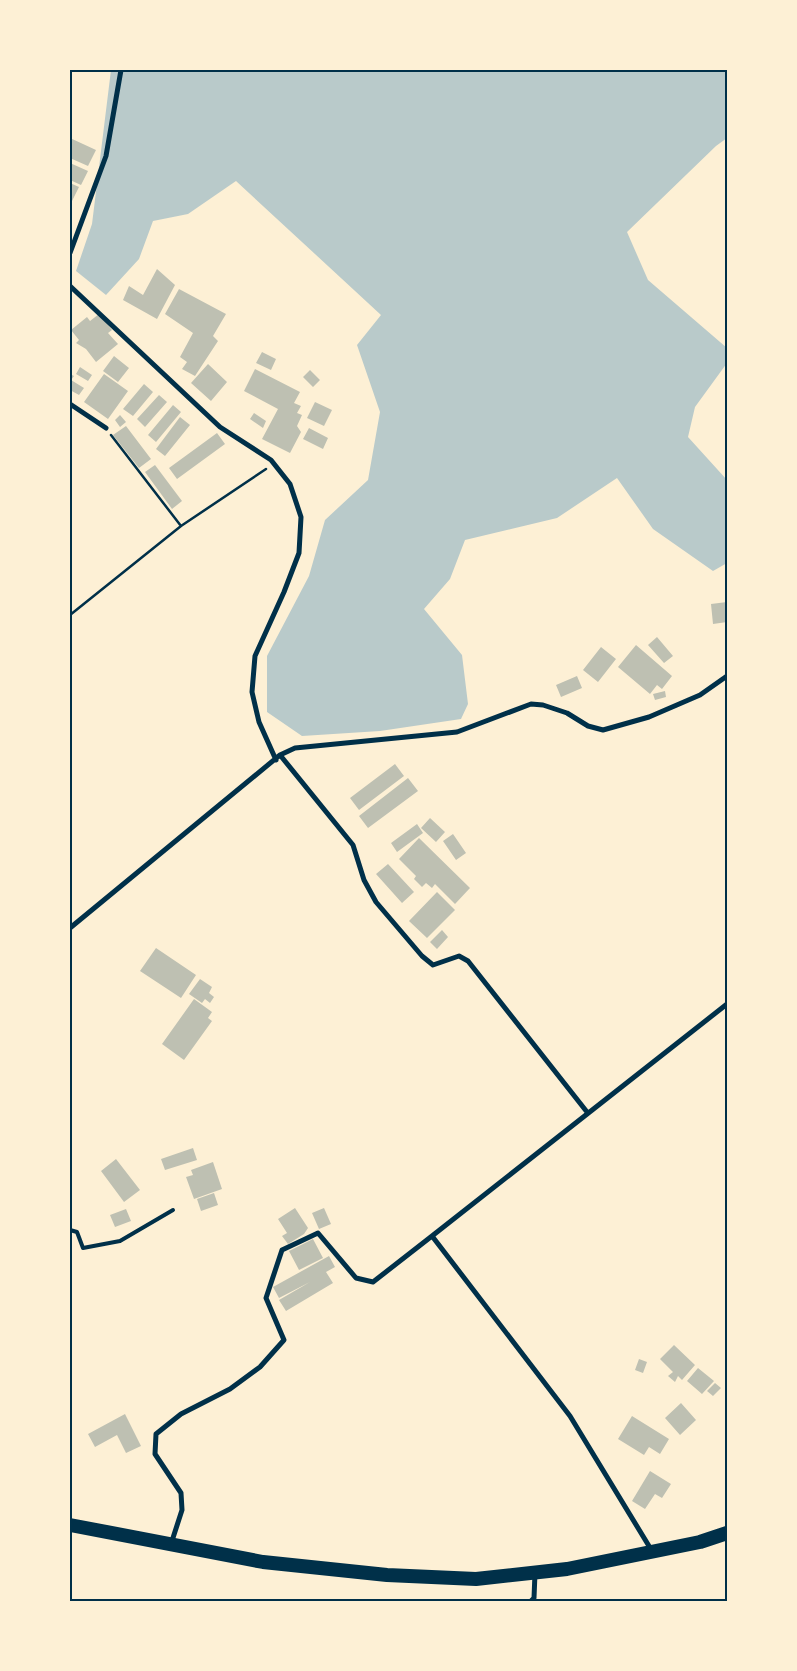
<svg xmlns="http://www.w3.org/2000/svg" width="797" height="1671" viewBox="0 0 797 1671" font-family="Raleway,sans-serif">
<style>
.green{fill:#b9caca}
.building{fill:#bec0b2}
.lines{fill:none;stroke-linecap:round;stroke-linejoin:round}
.path{stroke:#003049;stroke-width:2.5}
.service{stroke:#003049;stroke-width:4}
.minor{stroke:#003049;stroke-width:5}
.trunk{stroke:#003049;stroke-width:14}
.neatline{fill:none;stroke:#003049;stroke-width:2}
</style>
<rect width="100%" height="100%" fill="#fdf0d5"/>
<path class="green" d="M111,70h616v68l-11,8 -89,86 21,48 79,68v15l-32,44 -7,30 39,43v83l-14,8 -60,-42 -36,-51 -60,40 -92,22 -15,39 -26,30 38,46 6,49 -7,15 -81,12 -78,5 -35,-24v-56l42,-80 16,-56 43,-40 12,-68 -23,-67 24,-30 -145,-134 -48,33 -35,7 -14,38 -33,36 -30,-24 16,-47z"/>
<path class="building" d="M70,138l26,12 -8,16 -18,-8z
M70,163l18,8 -7,14 -11,-5z
M70,183l9,4 -7,14 -2,-2z
M157,269l18,16 -18,34 -34,-19 6,-14 14,9z
M179,289l47,25 -13,22 5,5 -23,35 -13,-7 5,-7 -7,-5 13,-24 -28,-19z
M99,314l13,16 -4,3 10,11 -22,18 -10,-13 -10,-6 3,-3 -8,-10 16,-13 3,4z
M262,352l14,7 -5,11 -15,-7z
M114,356l15,12 -11,14 -15,-11z
M208,364l19,18 -16,19 -20,-18z
M80,367l12,8 -4,6 -12,-7z
M255,369l45,23 -6,11 7,3 -4,7 5,2 -5,11 4,6 -11,21 -28,-14 16,-30 -34,-18z
M310,370l10,10 -7,7 -10,-10z
M70,374l4,2 -3,4 13,8 -5,7 -9,-5z
M104,374l24,17 -20,28 -24,-17z
M144,384l9,8 -20,24 -10,-7z
M159,395l8,7 -22,25 -8,-8z
M315,402l17,8 -8,16 -17,-8z
M173,405l8,7 -25,30 -8,-7z
M254,413l12,8 -3,7 -13,-9z
M120,415l6,7 -6,5 -5,-7z
M180,417l10,8 -25,31 -9,-7z
M126,426l25,33 -12,9 -26,-33z
M309,428l19,10 -5,11 -20,-10z
M217,433l8,11 -48,35 -8,-11z
M155,465l27,36 -10,8 -27,-37z
M727,602v20l-14,2 -2,-20z
M657,637l16,19 -9,7 -16,-18z
M636,645l36,31 -10,13 -5,-4 -7,9 -32,-27z
M601,647l15,12 -18,23 -15,-12z
M577,676l5,12 -21,9 -5,-12z
M665,691l1,6 -11,3 -2,-6z
M395,764l9,12 -45,34 -9,-12z
M408,778l10,13 -50,37 -9,-12z
M430,818l15,14 -9,10 -15,-14z
M417,824l6,9 -26,19 -6,-9z
M453,834l13,19 -10,7 -13,-19z
M419,838l51,50 -15,16 -20,-20 -3,4 -6,-5 -4,4 -8,-8 2,-3 -17,-17z
M388,864l26,28 -12,11 -26,-29z
M437,892l18,18 -28,28 -18,-17z
M442,930l6,7 -11,12 -7,-7z
M156,948l40,27 -15,23 -41,-27z
M200,979l12,8 -3,6 5,4 -4,6 -5,-4 -3,4 -13,-9z
M194,999l18,13 -4,6 4,3 -28,39 -22,-16z
M193,1148l4,12 -32,10 -4,-11z
M116,1159l24,31 -16,12 -23,-31z
M213,1162l9,27 -28,10 -8,-22 7,-2 -2,-5z
M214,1193l4,12 -17,6 -4,-12z
M295,1208l13,20 -4,6 -16,10 -6,-8 5,-3 -9,-14z
M324,1208l7,16 -12,5 -7,-16z
M126,1209l5,12 -16,6 -5,-12z
M313,1239l10,19 -24,12 -10,-19z
M329,1256l6,11 -9,5 7,11 -47,28 -7,-11 31,-18 -31,16 -6,-11z
M674,1345l21,20 -13,15 -4,-4 -3,6 -7,-6 5,-4 -13,-13z
M639,1359l8,3 -4,11 -8,-3z
M698,1368l16,13 -12,13 -15,-13z
M715,1383l6,5 -8,8 -6,-5z
M681,1403l15,17 -16,15 -15,-17z
M125,1414l16,32 -15,7 -9,-18 -22,12 -7,-13z
M632,1416l37,23 -9,15 -11,-7 -5,8 -26,-16z
M650,1471l21,13 -9,14 -7,-4 -10,15 -13,-8z"/>
<g class="lines">
<path class="path" d="M111,435l70,91
M70,615l111,-89 85,-57"/>
<path class="service" d="M70,1230l7,2 6,16 37,-7 53,-31"/>
<path class="minor" d="M70,253l36,-97 15,-86
M70,286l150,141 51,33 19,24 11,33 -2,36 -15,39 -29,64 -3,36 7,30 17,38
M70,404l36,24
M280,755l73,90 11,35 12,22 46,54 11,9 26,-9 9,5 119,151
M70,928l210,-173 15,-7 162,-16 74,-28 12,1 24,8 21,13 15,4 46,-13 51,-22 27,-19
M171,1544l11,-34 -1,-17 -26,-39 1,-20 25,-20 49,-25 30,-22 24,-27 -18,-42 16,-48 36,-17 38,45 17,4 59,-46
M652,1551l-82,-135 -138,-180 295,-232
M531,1601l3,-3 1,-25"/>
<path class="trunk" d="M70,1525l193,37 124,13 89,4 91,-10 133,-27 27,-9"/>
</g>
<rect width="797" height="1671" fill="none" stroke="#fdf0d5" stroke-width="142"/>
<rect x="71" y="71" width="655" height="1529" class="neatline"/>
</svg>
